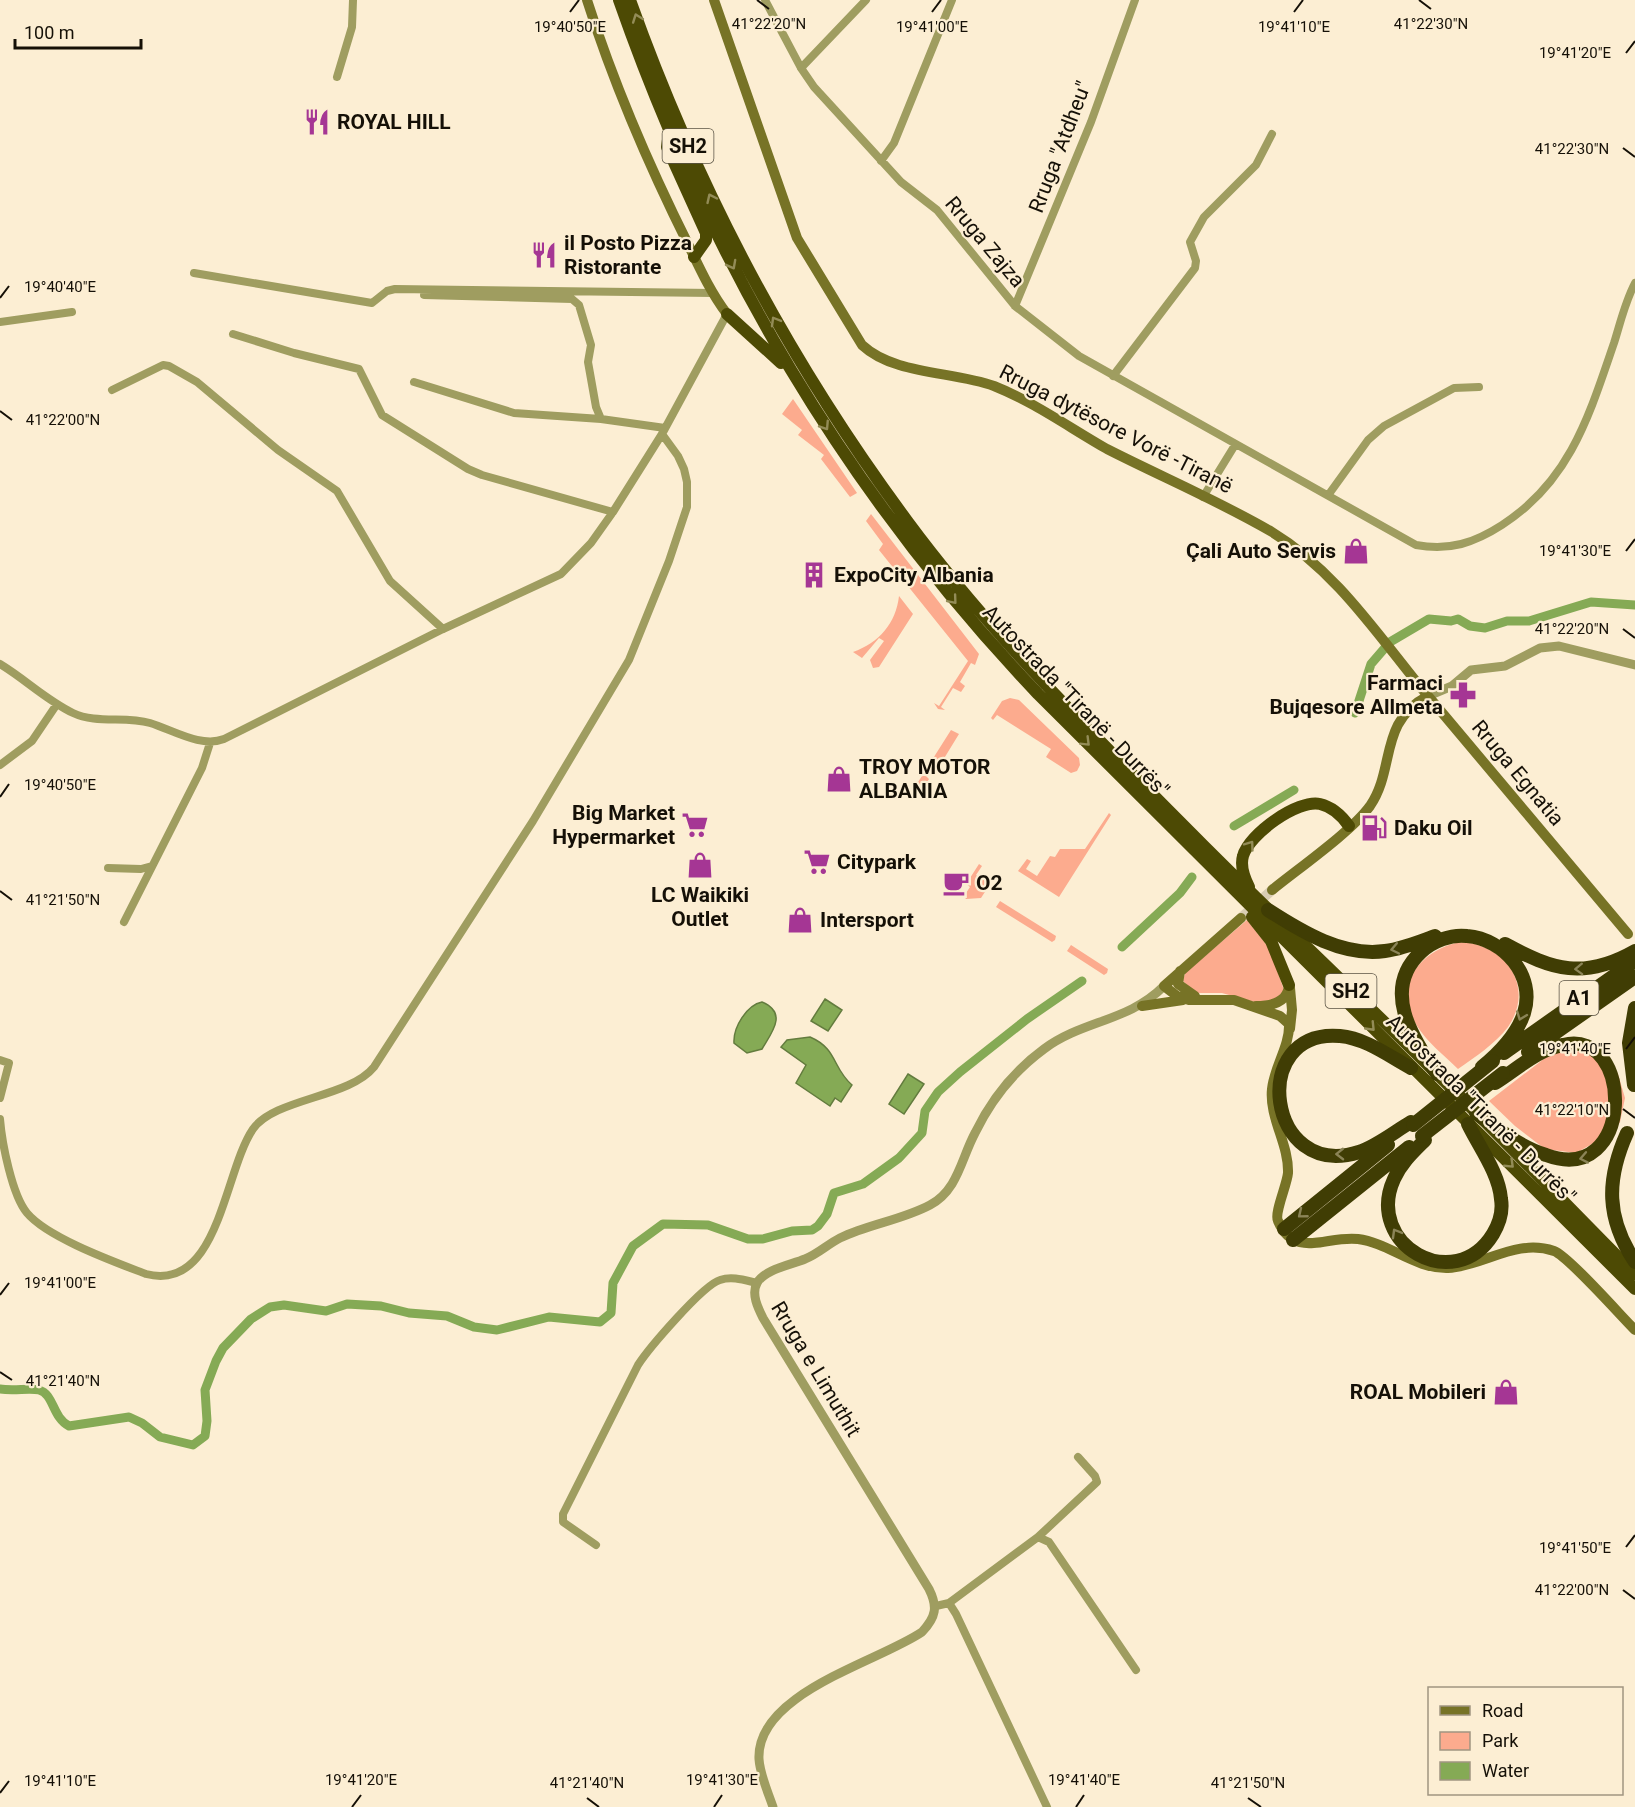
<svg xmlns="http://www.w3.org/2000/svg" width="1635" height="1807" viewBox="0 0 1635 1807" font-family="Roboto,sans-serif">
<style>
.green{fill:#fcab8e}
.water{fill:#85aa55;stroke:#637c3e;stroke-width:1.5}
.lines{fill:none;stroke-linecap:round;stroke-linejoin:round}
.canal{stroke:#85aa55;stroke-width:9}
.secondary-tunnel{stroke:#d9cdb4;stroke-width:10;stroke-dasharray:10 5;stroke-linecap:butt}
.minor{stroke:#9f9d60;stroke-width:8}
.tertiary{stroke:#9f9d60;stroke-width:9}
.secondary{stroke:#777326;stroke-width:10}
.trunk{stroke:#4d4a04;stroke-width:12}
.motorway{stroke:#403d04;stroke-width:14}
.motorway-bridge{stroke:#403d04;stroke-width:14}
.oneway{stroke:#938c57}
.oneway2{stroke:#8b8457}
.ticks{fill:none;stroke:#151007;stroke-width:2}
.labels{text-anchor:middle;stroke-width:4.5;stroke-linejoin:round;paint-order:stroke}
.shield{fill:#fceed3;stroke:#5a5344;stroke-width:1.5}
.shield-label{font-size:20px;font-weight:bold;fill:#151007}
.poi-label{font-size:21px;font-weight:bold;fill:#151007;stroke:#fceed3;text-anchor:start}
.street-label{font-size:21px;fill:#151007;stroke:#fceed3}
.ticks-label{font-size:15px;text-anchor:middle;fill:#151007;stroke:#fceed3;stroke-width:4.5;stroke-linejoin:round;paint-order:stroke}
</style>
<rect width="100%" height="100%" fill="#fceed3"/>
<path class="green" d="M793,399l64,94 -7,4 -29,-38 3,-4 -26,-20 4,-5 -20,-16z
M871,514l108,140 -4,11 -4,-2 -11,19 5,4 -4,6 -8,-4 -12,19 4,3 -7,-1 -4,-6 5,3 29,-45 -89,-111 4,-6 -17,-23z
M899,596l14,18 -34,53 -6,1 -3,-8 14,-19 -5,-3 -17,20 -9,-6c26,-9 43,-29 46,-56z
M1010,698l9,2 60,58 1,7 -3,6 -6,2 -25,-16 5,-8 -54,-34 -4,5 -2,-2 11,-17z
M951,730l8,4 -19,31 -6,1 -2,-6z
M922,776h4l3,3 -7,13 -8,-4z
M1109,813l2,2 -52,82 -41,-26 9,-12 4,2 -5,8 11,7 13,-20 5,1 5,-8h25z
M979,864l3,2 -6,9 14,9 -9,14 -15,1 -2,-3 6,-9 -9,-7 9,-2z
M1000,901l56,35 -1,4 -3,2 -56,-35z
M1247,920l22,28 15,42 -8,10 -22,2 -32,-9h-27l-12,-12 2,-8z
M1461,942c44,2 75,44 47,85 -13,17 -33,30 -50,42 -16,-16 -37,-31 -46,-53 -17,-37 14,-68 49,-74z
M1071,945l37,24 -1,4 -3,2 -37,-24z
M1587,1051l24,13 7,10 7,24 -5,24 -7,10 -37,21 -31,-4 -30,-23 -26,-25 56,-43 14,-6z"/>
<path class="water" d="M825,999l17,11 -14,21 -17,-10z
M762,1002c26,11 10,30 0,47l-15,4 -13,-10c-1,-16 13,-38 28,-41z
M810,1037c28,12 22,31 42,48l-11,17 -6,-4 -5,8 -34,-23 10,-18 -25,-18 6,-7z
M908,1074l16,10 -20,30 -15,-10z"/>
<g class="lines">
<path class="canal" d="M1355,713l16,-49 19,-22 39,-23 22,2 7,-2 12,7 15,2 22,-7h22l62,-19 44,3
M1234,826l60,-36
M1122,947l58,-54 12,-16
M0,1389c12,2 31,-1 39,1 15,4 13,27 30,36l60,-9 13,6 18,14 33,8 12,-9 2,-15 -2,-31 11,-29 7,-13 28,-29 19,-12 14,-2 42,6 21,-7 34,2 28,7 38,3 27,11 23,3 52,-13 51,5 11,-9 2,-30 20,-37 30,-22 45,1 40,14h15l29,-8 20,-1 6,-4 9,-12 7,-21 29,-9 36,-26 23,-25 3,-22 13,-19 22,-20 67,-53 55,-38"/>
<path class="secondary-tunnel" d="M1241,918l31,-28"/>
<path class="minor" d="M765,0l36,68 13,19 87,95 36,28 78,96 64,50 337,189c34,6 58,-2 86,-20 68,-44 87,-109 112,-182 6,-19 11,-41 21,-60
M801,68l65,-68
M337,77l15,-50 1,-27
M881,161l13,-18 58,-143
M194,273l178,30 15,-12 8,-2 318,4
M424,295l148,4 7,6 12,40 -3,17 8,45 5,12 64,9
M1015,306l76,-184 44,-122
M0,322l72,-10
M233,334l61,19 65,16 23,46 86,54 14,6 131,37
M1113,376l82,-108 1,-7 -6,-19 14,-25 52,-52 16,-31
M414,382l100,31 87,6
M112,390l51,-25 6,1 28,16 81,68 59,41 53,90 53,48
M1329,494l39,-54 16,-14 70,-38 25,-1
M1203,497l32,-52
M0,664c25,15 46,36 73,49 23,11 52,3 77,10 23,7 51,25 74,16l219,-110 118,-55 30,-31 22,-31 49,-78 65,-120
M0,765l32,-24 25,-37
M108,868l33,1 11,-3
M124,922l78,-154 8,-25
M0,1060l9,3 -9,35
M0,1119c2,24 12,76 27,94 21,25 88,49 119,61 73,19 78,-103 107,-145 22,-31 96,-31 121,-62l159,-246 96,-161 40,-99 18,-54v-25l-3,-13 -6,-13 -16,-22
M1038,1537l59,-55 -2,-6 -17,-19
M596,1545l-33,-23v-8l75,-149c11,-17 65,-80 82,-85 12,-4 24,0 37,3
M949,1603l89,-66 11,5 87,128
M936,1606l13,-3 7,11 91,193"/>
<path class="tertiary" d="M1428,696l24,-10 19,-16 34,-4 35,-18 19,-2 76,19
M773,1807c-5,-15 -13,-32 -14,-48 -3,-66 119,-97 163,-127 14,-15 16,-25 7,-43l-166,-271c-5,-10 -12,-24 -6,-35 8,-14 34,-18 48,-24 13,-5 23,-15 35,-21 29,-14 62,-18 90,-33 28,-15 31,-46 45,-72 16,-33 39,-62 69,-84 39,-29 84,-27 120,-63"/>
<path class="secondary" d="M587,0c27,85 62,166 102,246 11,23 22,47 38,68
M714,0l83,238 65,107c32,30 91,26 132,41 40,16 76,42 113,63 55,28 112,52 165,83 63,38 105,102 151,158 68,82 137,162 205,244
M1272,890c27,-22 79,-58 98,-84 26,-38 8,-84 58,-110
M1241,918l-77,68 13,10 12,4h45l46,16 9,8c1,22 -15,43 -17,65 -3,29 17,55 16,84 -1,12 -14,40 -10,48 17,39 49,14 80,18 31,4 57,30 90,29 36,-2 68,-30 106,-17 14,5 66,64 81,79
M1180,971l-2,13 17,12
M1290,988l2,22 -2,19
M1142,1006l41,-6
M1256,1006c16,0 32,-4 33,-21"/>
<path class="trunk" d="M619,0c92,263 227,492 419,694l597,595
M630,0c67,188 159,362 278,522 89,120 195,222 300,328 76,76 154,149 230,225 67,65 131,133 197,199
M669,132l-2,15 39,86v7l-12,17
M727,314l54,49
M1249,887c-5,-10 -9,-21 -6,-31 6,-22 55,-57 77,-52 13,3 22,12 29,22
M1252,917l19,24 18,44"/>
<path class="motorway" d="M1268,910c34,22 75,47 117,41 17,-2 34,-9 50,-15
M1505,944c48,26 79,36 130,7
M1528,1052l107,-75
M1504,1053l131,-92
M1437,1074c-25,-36 -56,-85 -16,-122 12,-11 30,-18 46,-16 37,3 69,40 57,77 -7,22 -25,40 -42,54
M1634,1085l-5,-42 6,-35
M1476,1113c22,16 44,34 70,42 89,33 89,-128 17,-110 -25,4 -47,25 -68,38
M1411,1122c-17,10 -34,24 -52,30 -92,30 -112,-124 -19,-116 25,2 49,20 71,32
M1627,1133c-21,47 -21,85 8,129
M1425,1140c-12,12 -24,23 -31,39 -30,66 61,117 99,55 6,-10 10,-23 8,-35 -2,-26 -22,-52 -33,-75
M1284,1229l104,-84
M1293,1240l116,-93"/>
<path class="motorway-bridge" d="M1413,1125l80,-64
M1422,1136l81,-63"/>
</g>
<defs><path id="oneway-chevron" d="M-2-3.5L2.5 0L-2 3.5" fill="none" stroke-width="1.6" stroke-linecap="round" stroke-linejoin="round" transform="scale(1.5)"/></defs>
<g class="oneway">
<use href="#oneway-chevron" transform="translate(637 18) rotate(-110)"/>
<use href="#oneway-chevron" transform="translate(711 198) rotate(-115)"/>
<use href="#oneway-chevron" transform="translate(732 265) rotate(62)"/>
<use href="#oneway-chevron" transform="translate(775 321) rotate(-120)"/>
<use href="#oneway-chevron" transform="translate(825 426) rotate(57)"/>
<use href="#oneway-chevron" transform="translate(953 600) rotate(50)"/>
<use href="#oneway-chevron" transform="translate(1086 742) rotate(45)"/>
<use href="#oneway-chevron" transform="translate(1250 845) rotate(-54)"/>
<use href="#oneway-chevron" transform="translate(1371 1027) rotate(46)"/>
<use href="#oneway-chevron" transform="translate(1510 1164) rotate(44)"/>
</g>
<g class="oneway2">
<use href="#oneway-chevron" transform="translate(1395 949) rotate(168)"/>
<use href="#oneway-chevron" transform="translate(1579 969) rotate(178)"/>
<use href="#oneway-chevron" transform="translate(1521 1016) rotate(111)"/>
<use href="#oneway-chevron" transform="translate(1340 1154) rotate(179)"/>
<use href="#oneway-chevron" transform="translate(1584 1158) rotate(169)"/>
<use href="#oneway-chevron" transform="translate(1302 1214) rotate(141)"/>
<use href="#oneway-chevron" transform="translate(1396 1233) rotate(-120)"/>
</g>
<path class="ticks" d="M757,0l12,9M1419,0l12,9M570,12l9,-12M932,12l9,-12M1294,12l9,-12M1626,53l9,-12M1623,148l12,9M0,298l9,-12M0,411l12,9M1626,551l9,-12M1623,629l12,9M0,797l9,-13M0,891l12,9M1626,1049l9,-12M1623,1109l12,9M0,1295l9,-12M0,1372l12,8M1626,1547l9,-12M1623,1590l12,9M0,1793l9,-12M587,1798l12,9M1248,1798l13,9M352,1807l9,-12M714,1807l8,-12M1076,1807l8,-12"/>
<defs>
<g id="restaurant-bare" transform="scale(2.07)"><path d="M-5-6h1v4h1v-4h1v4h1v-4h1v5L-1.5 .5V6h-2V.5L-5-1ZM5-6V6H3V1.5H1.5Q1.5-4 5-6Z" fill="#a53694" stroke="#fceed3" stroke-width="2.5" paint-order="stroke"/></g>
<g id="shop-bare" transform="scale(2.07)"><path d="M-5-2.5h2.3a2.7 3.5 0 0 1 5.4 0H5L5.5 6h-11ZM-1.5-2.5h3a1.5 2.3 0 0 0-3 0Z" fill="#a53694" stroke="#fceed3" stroke-width="2.5" paint-order="stroke"/></g>
<g id="building-bare" transform="scale(2.07)"><path d="M-4-6H4V6H1V3H-1V6H-4ZM-2.5-4.3h1.7v1.8h-1.7ZM.8-4.3h1.7v1.8H.8ZM-2.5-1h1.7V.8h-1.7ZM.8-1h1.7V.8H.8Z" fill="#a53694" stroke="#fceed3" stroke-width="2.5" paint-order="stroke"/></g>
<g id="pharmacy-bare" transform="scale(2.07)"><path d="M-2-6h4v4h4v4h-4v4h-4v-4h-4v-4h4Z" fill="#a53694" stroke="#fceed3" stroke-width="2.5" paint-order="stroke"/></g>
<g id="supermarket-bare" transform="scale(2.07)"><path d="M-6-5.5h2.5l.6 2H6L4.5 2H-2.5L-4.4-4H-6ZM-1.5 3.2a1.3 1.3 0 1 0 .1 0ZM3 3.2a1.3 1.3 0 1 0 .1 0Z" fill="#a53694" stroke="#fceed3" stroke-width="2.5" paint-order="stroke"/></g>
<g id="fuel-bare" transform="scale(2.07)"><path d="M-5.5-6h7V0h2V4h1.3V-2.5L3-4.5l.8-.8L6-3V5H2.5V1h-1V6h-7ZM-4.2-4.7v3.2H.2V-4.7Z" fill="#a53694" stroke="#fceed3" stroke-width="2.5" paint-order="stroke"/></g>
<g id="cafe-bare" transform="scale(2.07)"><path d="M-5.5-4.5H6V0H3Q3 3.5 0 3.5H-2.5Q-5.5 3.5-5.5 0ZM3-3.2v2h1.7v-2ZM-6 4.5H4V6H-6Z" fill="#a53694" stroke="#fceed3" stroke-width="2.5" paint-order="stroke"/></g>
</defs>
<g fill-rule="evenodd">
<use href="#restaurant-bare" x="317" y="122"/>
<use href="#restaurant-bare" x="544" y="255"/>
<use href="#shop-bare" x="1356" y="551"/>
<use href="#building-bare" x="814" y="575"/>
<use href="#pharmacy-bare" x="1463" y="695"/>
<use href="#shop-bare" x="839" y="779"/>
<use href="#supermarket-bare" x="695" y="825"/>
<use href="#fuel-bare" x="1374" y="828"/>
<use href="#supermarket-bare" x="817" y="862"/>
<use href="#shop-bare" x="700" y="865"/>
<use href="#cafe-bare" x="956" y="883"/>
<use href="#shop-bare" x="800" y="920"/>
<use href="#shop-bare" x="1506" y="1392"/>
</g>
<g class="labels">
<g class="shield">
<rect x="662.5" y="129" width="51" height="34" rx="4.5"/>
<rect x="1325.5" y="974" width="51" height="34" rx="4.5"/>
<rect x="1559.5" y="981" width="39" height="34" rx="4.5"/>
</g>
<g class="shield-label">
<text x="688" y="153">SH2</text>
<text x="1351" y="998">SH2</text>
<text x="1579" y="1005">A1</text>
</g>
<g class="poi-label">
<text x="337" y="129">ROYAL HILL</text>
<text x="564" y="250">il Posto Pizza<tspan x="564" dy="24">Ristorante</tspan></text>
<text x="1336" y="558" text-anchor="end">Çali Auto Servis</text>
<text x="834" y="582">ExpoCity Albania</text>
<text x="1443" y="690" text-anchor="end">Farmaci<tspan x="1443" dy="24">Bujqesore Allmeta</tspan></text>
<text x="859" y="774">TROY MOTOR<tspan x="859" dy="24">ALBANIA</tspan></text>
<text x="675" y="820" text-anchor="end">Big Market<tspan x="675" dy="24">Hypermarket</tspan></text>
<text x="1394" y="835">Daku Oil</text>
<text x="837" y="869">Citypark</text>
<text x="976" y="890">O2</text>
<text x="700" y="902" text-anchor="middle">LC Waikiki<tspan x="700" dy="24">Outlet</tspan></text>
<text x="820" y="927">Intersport</text>
<text x="1486" y="1399" text-anchor="end">ROAL Mobileri</text>
</g>
<g class="street-label">
<text transform="translate(1060 147) rotate(-69)" y="7">Rruga "Atdheu"</text>
<text transform="translate(985 242) rotate(50)" y="7">Rruga Zajza</text>
<text transform="translate(1116 429) rotate(27)" y="7">Rruga dytësore Vorë -Tiranë</text>
<text transform="translate(1076 701) rotate(46)" y="7">Autostrada "Tiranë - Durrës"</text>
<text transform="translate(1518 773) rotate(50)" y="7">Rruga Egnatia</text>
<text transform="translate(1481 1109) rotate(45)" y="7">Autostrada "Tiranë - Durrës"</text>
<text transform="translate(816 1369) rotate(59)" y="7">Rruga e Limuthit</text>
</g>
</g>
<g class="ticks-label">
<text x="769" y="29">41°22'20"N</text>
<text x="1431" y="29">41°22'30"N</text>
<text x="570" y="32">19°40'50"E</text>
<text x="932" y="32">19°41'00"E</text>
<text x="1294" y="32">19°41'10"E</text>
<text x="1575" y="58">19°41'20"E</text>
<text x="1572" y="154">41°22'30"N</text>
<text x="60" y="292">19°40'40"E</text>
<text x="63" y="425">41°22'00"N</text>
<text x="1575" y="556">19°41'30"E</text>
<text x="1572" y="634">41°22'20"N</text>
<text x="60" y="790">19°40'50"E</text>
<text x="63" y="905">41°21'50"N</text>
<text x="1575" y="1054">19°41'40"E</text>
<text x="1572" y="1115">41°22'10"N</text>
<text x="60" y="1288">19°41'00"E</text>
<text x="63" y="1386">41°21'40"N</text>
<text x="1575" y="1553">19°41'50"E</text>
<text x="1572" y="1595">41°22'00"N</text>
<text x="361" y="1785">19°41'20"E</text>
<text x="722" y="1785">19°41'30"E</text>
<text x="1084" y="1785">19°41'40"E</text>
<text x="60" y="1786">19°41'10"E</text>
<text x="587" y="1788">41°21'40"N</text>
<text x="1248" y="1788">41°21'50"N</text>
</g>
<rect x="1428" y="1687" width="195" height="108" fill="#fceed3" stroke="#a09581" stroke-width="1.5"/>
<rect x="1440" y="1706" width="30" height="9" fill="#777326" stroke="#a09581" stroke-width="1.5"/>
<text x="1482" y="1717" font-size="18" fill="#151007">Road</text>
<rect x="1440" y="1732" width="30" height="18" fill="#fcab8e" stroke="#a09581" stroke-width="1.5"/>
<text x="1482" y="1747" font-size="18" fill="#151007">Park</text>
<rect x="1440" y="1762" width="30" height="18" fill="#85aa55" stroke="#a09581" stroke-width="1.5"/>
<text x="1482" y="1777" font-size="18" fill="#151007">Water</text>
<path d="M15 39v9h126v-9" fill="none" stroke="#151007" stroke-width="3"/>
<text x="24" y="39" font-size="18" fill="#151007" stroke="#fceed3" stroke-width="4.5" paint-order="stroke">100 m</text>
</svg>
